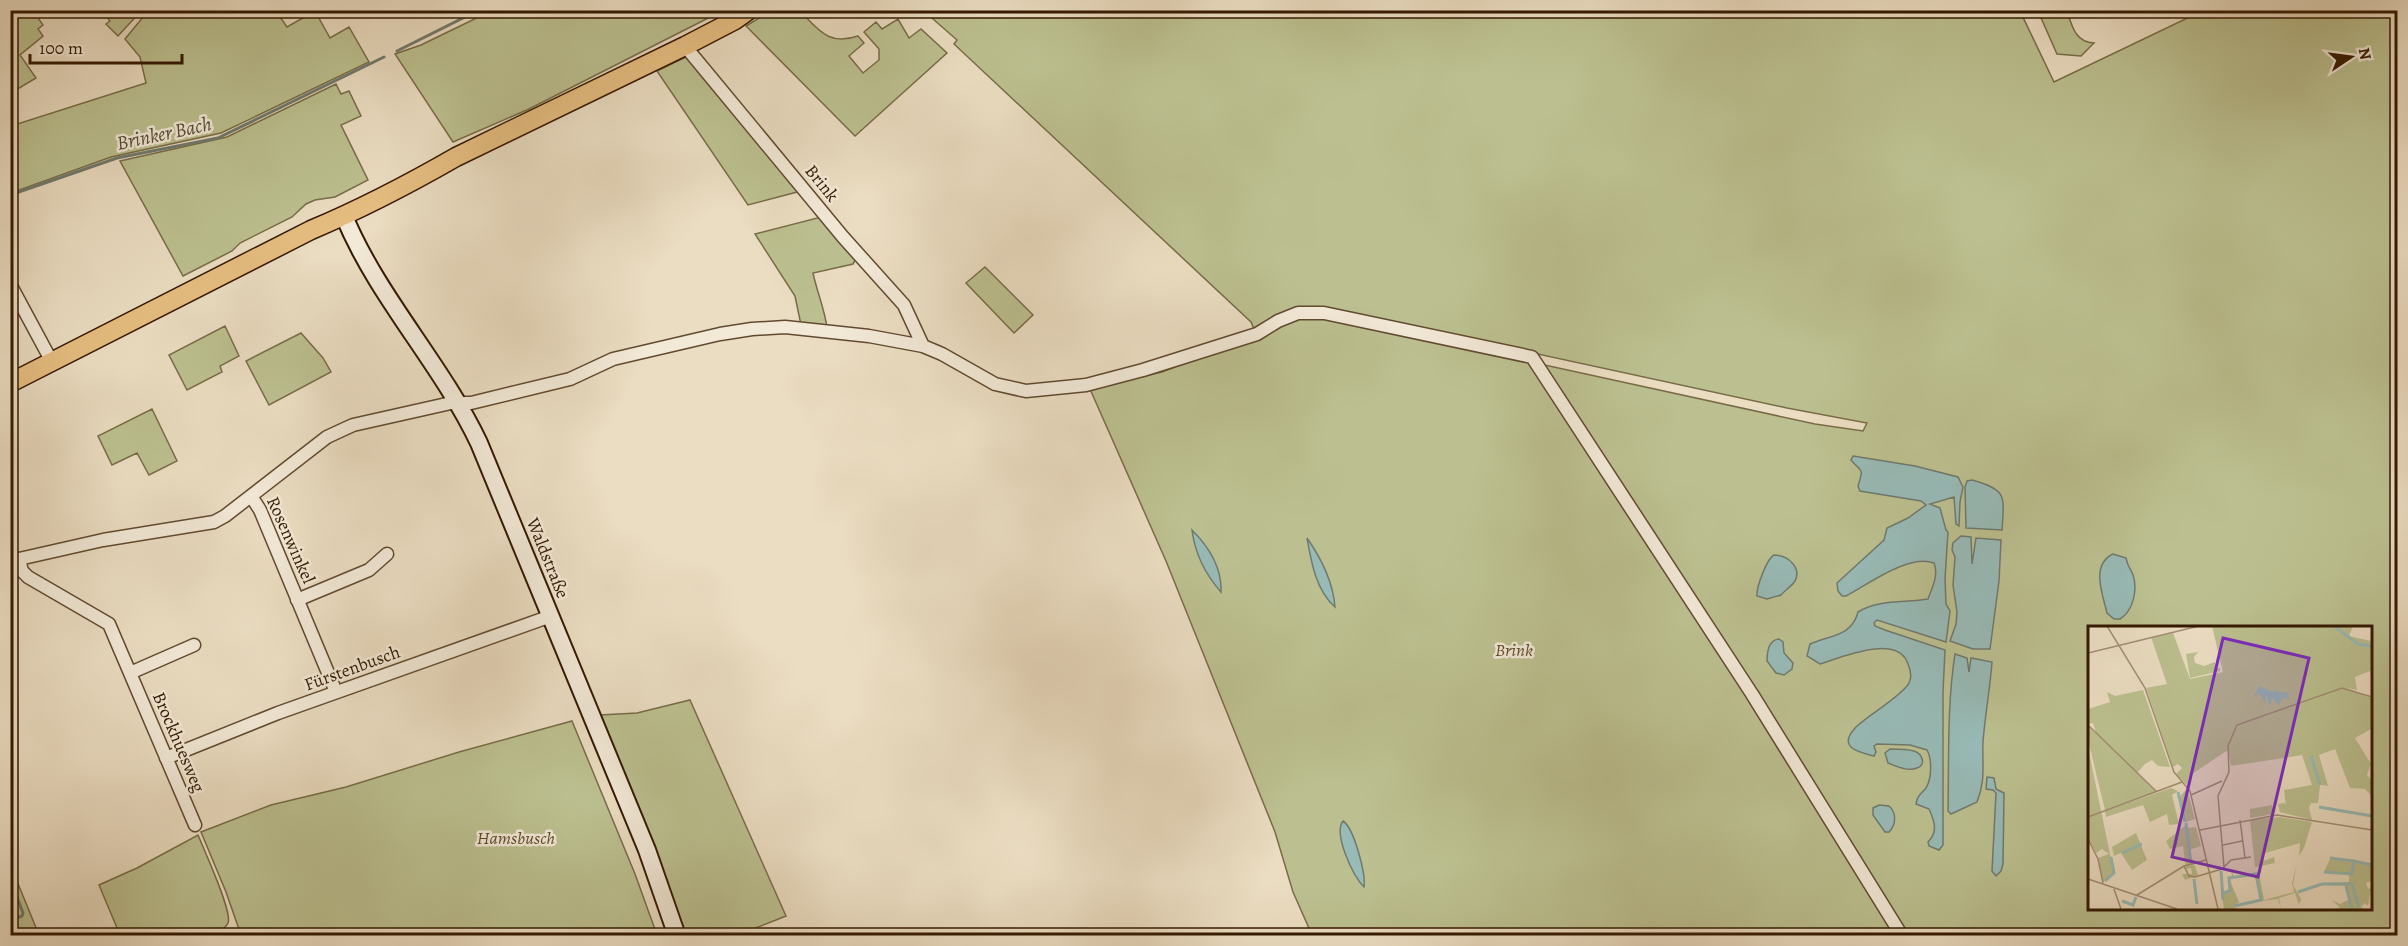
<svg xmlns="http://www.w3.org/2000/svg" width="2408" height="946" viewBox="0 0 2408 946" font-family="Alegreya,serif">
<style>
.green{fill:#bcc090;stroke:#786c48;stroke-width:1.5;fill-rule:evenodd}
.water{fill:#98bbb7;stroke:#707a6e;stroke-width:1.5}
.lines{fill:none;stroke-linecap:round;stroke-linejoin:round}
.stream{stroke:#707a6e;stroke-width:3}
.street-casing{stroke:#624a30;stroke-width:15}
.secondary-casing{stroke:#341900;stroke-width:20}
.primary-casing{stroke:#341900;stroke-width:21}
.street{stroke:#f2e9d7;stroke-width:12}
.secondary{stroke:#f2e9d7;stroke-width:16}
.primary{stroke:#e6be81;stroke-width:18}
.labels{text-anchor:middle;stroke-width:5;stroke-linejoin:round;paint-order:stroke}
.street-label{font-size:18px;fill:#341900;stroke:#f2e9d7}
.park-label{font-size:18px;font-style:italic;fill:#5d4b2b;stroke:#f2e9d7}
.water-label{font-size:20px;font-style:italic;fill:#524a37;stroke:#f2e9d7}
.inset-river{fill:none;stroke:#98bbb7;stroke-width:3}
.inset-road{fill:none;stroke:#a28f74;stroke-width:1.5}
.view{fill:#7b2cbf;fill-opacity:0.15;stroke:#7b2cbf;stroke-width:3}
.inset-edge{fill:none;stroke:#341900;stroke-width:3}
</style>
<rect width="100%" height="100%" fill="#ebddc2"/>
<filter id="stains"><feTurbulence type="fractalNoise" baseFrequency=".00333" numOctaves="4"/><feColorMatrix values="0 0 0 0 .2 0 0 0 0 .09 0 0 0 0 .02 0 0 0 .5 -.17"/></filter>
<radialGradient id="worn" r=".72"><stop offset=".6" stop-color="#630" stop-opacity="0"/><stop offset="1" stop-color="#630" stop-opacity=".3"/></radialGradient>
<path class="green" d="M10,11h26l-2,1 9,13 -5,4 5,7 -23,19 16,23 -25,15z
M102,11h39l-23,25 -12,-12 4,-3z
M148,11h128l11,16 28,-16 15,27 19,-11 20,35 -148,71 -110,24 -100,36v-67l135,-43 -6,-26 -15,-18z
M491,11v-1l231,1 -193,98 -76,33 -58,-88 26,-9z
M771,11h29c19,19 28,35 58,25l6,7 -15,13 14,17 16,-13v-11l-15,-17 12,-10 6,7 16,-10 11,19 12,-9 26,24 -92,83 -109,-110z
M924,11h1096l34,71 148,-71h195v924h-1085l-19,-43 -18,-60 -109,-271 -76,-172 72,-17 77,-29 67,-30 509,111 48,7 4,-8 -80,-15 -448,-97h-50l-35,18 -3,-7 -297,-278 3,-4zM2090,628h280v280h-280z
M2038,11h29c5,15 8,31 27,32l-13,13 -24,-2z
M688,56l113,135 -53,14 -91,-134z
M336,84l5,10 8,-3 12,25 -20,9 27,55 -33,17 -20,3 -9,4 -14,13 -52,26 -8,8 -49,25 -63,-115 107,-24z
M821,217l35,41 -3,6 -40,9c4,19 11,34 14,54l-26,-2 -6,-29 -40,-62z
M985,267l48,48 -19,18 -48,-50z
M225,326l14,30 -19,10 2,6 -35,18 -18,-35z
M301,333l22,25 8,14 -62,33 -23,-44z
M152,409l25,52 -28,14 -12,-22 -25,12 -14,-29z
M690,700l96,216 -48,19h-54l-7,-26 -77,-194 37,-2z
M572,721l63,153 22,61h-416l-15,-43 -25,-60 70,-27 75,-18 113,-35z
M198,835c5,13 35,77 30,88 -2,5 -9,9 -14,12h-94l-21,-50 38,-17z
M11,865l1,4 27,66h-28v-20l6,-3 -6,-18z"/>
<path class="water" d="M1853,456l62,10 43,11 5,10 -3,15 -1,24 -3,-2 -2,-27 -24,7 10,4 6,22 2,2 -3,47 1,25 4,7 -4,31 -69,-22 -3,3 1,3 10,4 60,20 -2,42v153l-4,5 -10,-4 -1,-4c10,-10 7,-20 1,-33l-13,-5c1,-8 5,-10 10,-16 6,-10 6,-29 1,-38l-17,-5 -33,-1 -3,2 2,6 -2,4c-15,-4 -38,-8 -18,-29 15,-14 37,-25 51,-41 5,-6 4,-15 1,-22 -10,-31 -66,-7 -88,0l-13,-8 3,-12c21,-9 42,-8 48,-32 20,-13 47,-9 70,-13 4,-11 11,-24 6,-36 -26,-9 -65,21 -88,33h-4l-4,-5 -1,-8 47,-43 3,-12 21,-10 18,-13 -5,-4 -61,-10 -2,-5c6,-19 4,-13 -7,-26z
M1972,480c36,10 32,16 30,50l-36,-2 -1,-41 2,-6z
M1192,530c17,17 30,38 29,62 -16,-18 -26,-38 -29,-62z
M1961,536l10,1 1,27 4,-26 25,2 -2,41 -9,68h-17l-23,-8 6,-17 1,-12 -4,-27 2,-28 -3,-7 1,-7z
M1307,538c14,20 26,44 28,69 -19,-16 -24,-46 -28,-69z
M2113,554l13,4c2,10 5,11 7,17 5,15 0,36 -13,44h-6l-7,-6c-4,-18 -17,-48 6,-59z
M1774,555c13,0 28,12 21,26 -3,5 -10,9 -14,14l-14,4 -10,-3c-1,-8 10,-38 17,-41z
M1779,639l4,3 1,11 9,10 -1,6 -8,6 -8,-2 -9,-12c0,-9 2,-21 12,-22z
M1955,654l12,4 2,14 2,-14 21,4c-2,27 -7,53 -9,80 -1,22 3,38 -6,60l-26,12 -3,-3c1,-52 -1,-106 7,-157z
M1890,749c8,0 17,0 24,2 9,3 12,14 3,17 -9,4 -21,-2 -29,-5l-3,-10z
M1987,777l7,1 2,11 8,4 -1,71 -2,7 -5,5 -4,-5 4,-78 -3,-3 -7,-1z
M1879,805l10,1c8,7 7,19 0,26h-4l-12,-17v-7z
M1343,821c11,7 23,53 21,66 -11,-11 -31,-53 -21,-66z"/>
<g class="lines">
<path class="stream" d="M397,51l82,-41
M10,195l107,-37 101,-20 166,-81
M10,879l13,34 -1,3 -12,4"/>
<g class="street-casing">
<path id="street" d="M685,46l158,191 61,68 19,41
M10,284l42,78
M251,496l9,14 76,182
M10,557l9,2 84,-19 111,-18 11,-6 102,-79 26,-12 98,-22h20l99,-24 43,-20 107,-25 32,-5 33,-2 84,9 54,10 19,8 53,30 31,7 60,-6 57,-15 114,-36 21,-13 20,-8h26l208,44 220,337 150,242
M19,559l3,12 6,6 81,47 86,201
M297,600l72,-30 18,-16
M130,673l64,-28
M166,758l112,-45 273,-97"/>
</g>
<g class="secondary-casing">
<path id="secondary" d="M344,216c34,82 97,147 135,227l168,407 30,86"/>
</g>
<g class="primary-casing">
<path id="primary" d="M10,383l301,-153c50,-21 98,-46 145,-73l229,-111 50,-26 14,-10"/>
</g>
<use href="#street" class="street"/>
<use href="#secondary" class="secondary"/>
<use href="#primary" class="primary"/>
</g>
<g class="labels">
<g class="street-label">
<text transform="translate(822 183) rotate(51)" y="6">Brink</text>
<text transform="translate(291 540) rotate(66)" y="6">Rosenwinkel</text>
<text transform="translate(548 558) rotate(68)" y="6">Waldstraße</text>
<text transform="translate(352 668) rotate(-20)" y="6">Fürstenbusch</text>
<text transform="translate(179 742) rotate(67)" y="6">Brockhuesweg</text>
</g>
<g class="park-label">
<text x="1514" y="656">Brink</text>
<text x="516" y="844">Hamsbusch</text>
</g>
<g class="water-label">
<text transform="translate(164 133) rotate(-12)" y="7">Brinker Bach</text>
</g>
</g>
<g transform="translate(2088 626)">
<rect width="284" height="284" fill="#ebddc2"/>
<path d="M124,0h141l-4,10 22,5v36l-1,-6 -15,6 2,13 -10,-2 24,10v31l-16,9 16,26 -4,11 4,4v16l-6,-6 -15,-1 -15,-39 -16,6 9,31 -7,-1 -11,-29 10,29 -2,18h-7l-2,5 3,12 -32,-8 -2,-8 7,-1 1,4 -2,-17 28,-5 -10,-30 -71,11 -3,-16 -39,26 -2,9 -11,-11 6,-6 -4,-4 -5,3 -27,-79 21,-4 -16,-47 22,-4 17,46 33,-7zM110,26l-4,5 1,6 9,3 11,-4v7l5,-1v3l-30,7 -4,-24zM55,64l27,77 -12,-1 -6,-6 -7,4 -8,9 19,19 -51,18 -17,-70v-15l8,8 -3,-10 -5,1v-15l22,-7 -3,-10 8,4zM0,121l26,127 -11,8 -5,-24 11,-4 -7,-5 -6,4 -8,-15zM83,162l7,3 -6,4 7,29 -10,1 -2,-11 -17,8 -7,-17 -37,12 -1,-6zM99,163l8,30 -9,3 -6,-26zM184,179l2,9 -24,4v-9zM192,191l32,5 -8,26 -5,8 1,-13 -35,10 -4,3 3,5 10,-4 1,6 -20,4 -5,-47zM98,199l1,3 9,-1 5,19 -12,4 9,25 -13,5 -3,-6h10l-1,-6 -5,1 -3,-23 -13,3 -4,-8zM48,207l11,27 -15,10 -11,-17 -7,3 -2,-9zM242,233l41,6v16l-5,2 2,6 3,-1 -3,18 -3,-3 -4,4 3,2h-30l6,-1 -8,-8 8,4 10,-5 -5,-13 -21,-1 -26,7 24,-9 27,-1v-7l-25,-3zM209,238l-4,21 8,14 -2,6 -4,-12 -16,5 2,11 -3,-10 -33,4 15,-3 -5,-25 -26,3 10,24 -6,4 4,3h-13l-2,-14 7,-4 -1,-13 4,-2 -1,-6 3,6 25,-3 5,27 30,-8 -2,-9z" fill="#bcc090"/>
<path d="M172,60l13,6 1,-2 8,3 4,-1 8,2 -8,-1 4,6 -8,-1 -3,7 -7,-7 -2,9 -4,-13 -1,9 -6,-10 -6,5z" fill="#98bbb7"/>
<path class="inset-river" d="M246,0l24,18 14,2M223,130l9,29M90,166l7,30M231,181l53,9M98,197l5,40M34,227l20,-9M242,232l23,3M133,245l2,29M236,246l28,2 2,-13 18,4M106,253l3,25M17,255l9,-8 -3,-16M258,260l6,23M210,266l24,-8h30l7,23M135,267l7,-2 -1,-13 27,-4 5,26 -27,6M34,275l11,4 3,-8"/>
<path class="inset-road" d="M19,0l38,62 29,84 16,19 28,118M0,27l111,-27M0,99l69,67M103,169l31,-14M0,191l94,-35M152,194l5,38M112,204l77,-15 95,15M0,213l10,20 5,24M135,219l19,-4M96,240l5,10 6,1 27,-8 9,-9 20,-3M136,241l-6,-71 11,-24 -1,-26 9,-21 105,-37 30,9M0,253l89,30M26,263l7,20M49,269l47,-29 22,-6"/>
<path class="view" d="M135,12l86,20 -51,219 -86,-20z"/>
<rect width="284" height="284" class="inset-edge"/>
</g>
<rect width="2408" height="946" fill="none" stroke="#ebddc2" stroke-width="36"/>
<rect x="12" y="12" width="2384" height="922" fill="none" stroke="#341900" stroke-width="3"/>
<rect x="18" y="18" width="2372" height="910" fill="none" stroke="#341900" stroke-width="1.5"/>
<g transform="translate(2351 57) rotate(77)" stroke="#f2e9d7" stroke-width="4.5" paint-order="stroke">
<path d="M0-4.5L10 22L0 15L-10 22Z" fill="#341900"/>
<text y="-9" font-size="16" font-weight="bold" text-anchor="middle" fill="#341900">N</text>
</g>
<path d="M30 54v9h152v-9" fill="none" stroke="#341900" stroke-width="3"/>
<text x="39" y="54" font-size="18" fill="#341900" stroke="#f2e9d7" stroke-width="4.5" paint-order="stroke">100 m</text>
<rect width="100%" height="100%" filter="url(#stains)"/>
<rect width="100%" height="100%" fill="url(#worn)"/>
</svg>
